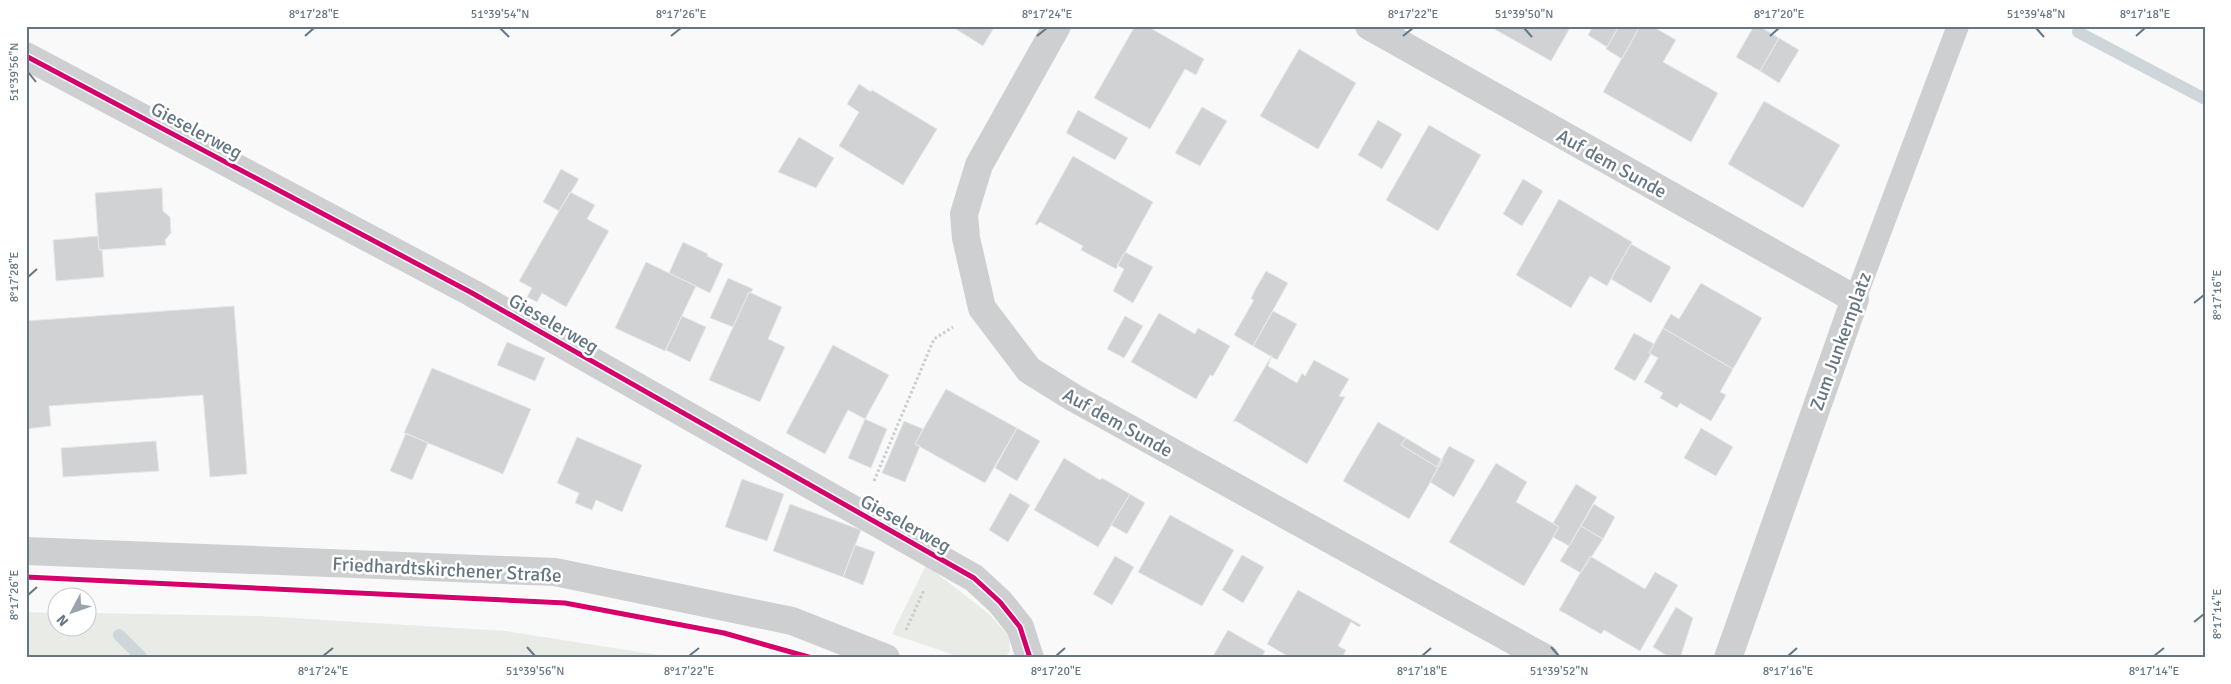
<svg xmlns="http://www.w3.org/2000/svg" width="2231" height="684" viewBox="0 0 2231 684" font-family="Signika,sans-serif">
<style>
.green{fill:#e8ebe6}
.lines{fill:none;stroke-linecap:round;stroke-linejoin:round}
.stream{stroke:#ced6d9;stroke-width:12}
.building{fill:#d0d2d3;stroke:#e8e8e8}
.path{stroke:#cbcccd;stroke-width:3;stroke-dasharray:2.5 2.5;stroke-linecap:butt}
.service{stroke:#cecfd0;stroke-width:22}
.minor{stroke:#cecfd0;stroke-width:28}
.tertiary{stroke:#cecfd0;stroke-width:28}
.cycleway-casing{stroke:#fff;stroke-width:8}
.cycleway{stroke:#d6006c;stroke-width:5}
.ticks{fill:none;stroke:#657683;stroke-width:2}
.labels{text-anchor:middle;stroke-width:5;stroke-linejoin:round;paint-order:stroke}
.street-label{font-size:19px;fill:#657683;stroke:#fff}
.neatline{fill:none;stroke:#657683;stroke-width:2}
.ticks-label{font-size:12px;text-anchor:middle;fill:#657683}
</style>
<rect width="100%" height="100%" fill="#f9f9f9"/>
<path class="green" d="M926,565l63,49 20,22 1,15 -6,7h-41l-71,-24z
M26,612l31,1 1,13h30v-13l172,3 245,15 173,27h-652z"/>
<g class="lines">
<path class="stream" d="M2078,32l127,67
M119,635l23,23"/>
</g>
<path class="building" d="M951,26h44l-12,20z
M1135,26h12l57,33 -8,16 -11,-6 -35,60 -56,-31z
M1489,26h82l-20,35z
M1593,26h26l-12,21 -19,-12z
M1619,26h21l-18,33 -16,-10z
M1640,26h12l24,14 -13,22 55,31 -27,49 -88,-50z
M1754,26h5l20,12 -19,33 -24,-14z
M1779,38l20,12 -20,33 -19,-12z
M1299,49l57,34 -38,66 -58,-33z
M859,84l12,8 1,-2 65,39 -34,56 -64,-39 20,-34 -12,-8z
M1764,101l76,44 -37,63 -75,-44z
M1202,107l25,14 -27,45 -25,-13z
M1078,110l50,28 -13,22 -49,-27z
M1378,120l24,14 -20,35 -24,-14z
M1429,125l52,30 -43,76 -52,-31z
M799,137l35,21 -18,30 -38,-16z
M1073,156l80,46 -37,67 -35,-19 2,-4 -43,-24 -3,3 -2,-1z
M561,169l18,10 -20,32 -16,-9z
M1523,179l20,12 -21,35 -19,-12z
M162,188l1,23 7,6 1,16 -6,7 1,5 -67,5 -4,-57z
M570,192l25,13 -8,14 22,12 -43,76 -24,-14 -5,9 -10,-5 5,-9 -13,-7z
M1559,199l73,43 -25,44 -17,-10 -19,32 -55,-33z
M98,236l1,14h3l2,27 -48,4 -3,-41z
M683,242l25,12 -1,2 16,8 -13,29 -41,-20z
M1631,244l40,23 -20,36 -40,-24z
M1125,252l28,15 -20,36 -20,-12 11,-22 -7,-4z
M646,262l50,24 -31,65 -50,-23z
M1266,271l22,12 -35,63 -19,-11 20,-35 -3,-1 3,-7z
M728,278l25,11 -2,4 -2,-1 -16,35 -23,-9z
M1701,283l61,35 -29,51 -70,-41 8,-14 8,5z
M749,292l33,15 -14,32 17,8 -25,55 -51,-22z
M234,306l13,168 -37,3 -7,-82 -154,11 2,20 -25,3v-108z
M1273,311l24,13 -20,36 -24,-14z
M1159,313l36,21 3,-6 32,18 -17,30 -3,-1 -14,24 -65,-37z
M682,316l24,11 -16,35 -24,-12z
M1125,316l18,10 -19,32 -17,-9z
M1663,328l70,41 -13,23 6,3 -15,26 -31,-18 -3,5 -17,-10 3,-5 -19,-11 14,-24 -9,-5z
M1634,333l20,11 -5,9 2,1 -16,27 -21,-12z
M507,342l38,16 -10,23 -38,-16z
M833,345l56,30 -24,44 -17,-9 -23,44 -39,-21z
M1272,355l-4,11 29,17 5,-10 3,3 9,-16 35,19 -10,17 6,1 -38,67 -71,-43 -3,1z
M432,368l99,41 -28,65 -99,-41z
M946,389l71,39 -32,55 -70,-39z
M865,419l22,10 -16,39 -23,-10z
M904,421l19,8 -8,15 5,2 -15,36 -23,-9z
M1378,422l28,16 -5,7 36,22 4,-8 2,1 -34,59 -66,-38z
M1017,428l23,13 -23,40 -22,-13z
M1701,428l32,19 -17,29 -32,-18z
M406,433l22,10 -16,37 -22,-9z
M577,437l65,28 -20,47 -26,-12 -4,10 -17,-7 4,-10 -22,-10z
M1406,438l35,21 -4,8 -36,-22z
M156,441l3,30 -96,6 -2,-29z
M1449,446l26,14 -21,37 -24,-15z
M1064,458l36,22 2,-2 28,16 -32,53 -64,-37z
M1496,463l31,19 -11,20 43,25 -35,59 -75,-44z
M742,479l42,15 -17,47 -42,-14z
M1576,484l21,13 -28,49 -16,-9 6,-10 -6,-4z
M1010,493l20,12 -22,37 -19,-12z
M1130,494l15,9 -18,31 -16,-9z
M790,504l71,26 -18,47 -70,-26z
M1594,504l21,13 -12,22 -22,-13z
M1170,515l64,35 -32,56 -64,-34z
M1581,526l22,13 -22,34 -21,-12z
M855,545l20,7 -12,33 -20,-8z
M1242,555l22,12 -21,36 -21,-13z
M1115,556l19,11 -22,38 -19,-11z
M1590,556l55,33 10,-17 23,13 -38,66 -36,-21 -3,4 -42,-24z
M1298,590l63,35 -2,2 -8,-5 -13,24 8,4 -4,8h-51l-24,-14z
M1676,607l17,11 -13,40h-9l-18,-11z
M1228,630l37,21 -4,7h-49z"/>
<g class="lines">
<path class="path" d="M874,481l60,-142 19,-12
M906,630l18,-40"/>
<path class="service" d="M1855,299l103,-273"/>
<path class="minor" d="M1057,26l-78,139 -15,49 2,24 16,70 47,62 45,28 471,260
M1369,26l486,273 -127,359
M26,56l446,237 502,285 26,24 20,25 10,31"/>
<path class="tertiary" d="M26,551l529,21 237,49 94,37"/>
<g class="cycleway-casing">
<path id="cycleway" d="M26,56l446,237 502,285 26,24 20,25 10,31
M26,577l539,26 159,30 88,25"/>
</g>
<use href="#cycleway" class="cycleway"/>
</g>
<path class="ticks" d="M500,28l9,9M1524,28l8,9M2036,28l8,9M305,36l9,-8M671,36l10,-8M1037,36l10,-8M1403,36l10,-8M1770,36l9,-8M2136,36l9,-8M28,72l8,10M28,277l9,-8M2194,303l10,-8M28,595l9,-8M2194,622l10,-8M527,647l8,9M1551,647l8,9M323,656l10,-8M689,656l10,-8M1056,656l9,-8M1422,656l9,-8M1788,656l9,-8M2154,656l10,-8"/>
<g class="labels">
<g class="street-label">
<text transform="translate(197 130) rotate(28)" y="7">Gieselerweg</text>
<text transform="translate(1612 163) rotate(29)" y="7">Auf dem Sunde</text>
<text transform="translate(554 323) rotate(30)" y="7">Gieselerweg</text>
<text transform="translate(1840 341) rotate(-70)" y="7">Zum Junkernplatz</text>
<text transform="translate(1118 422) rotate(29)" y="7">Auf dem Sunde</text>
<text transform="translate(906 523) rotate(29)" y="7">Gieselerweg</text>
<text transform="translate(447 569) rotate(3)" y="7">Friedhardtskirchener Straße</text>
</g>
</g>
<rect width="2231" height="684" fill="none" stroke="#ffffff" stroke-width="55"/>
<g transform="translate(72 612) rotate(229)"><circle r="24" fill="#ffffff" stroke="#c1c8cd"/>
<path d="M0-4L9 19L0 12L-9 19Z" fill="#99a4ac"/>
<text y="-8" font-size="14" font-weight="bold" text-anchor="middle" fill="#657683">N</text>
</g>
<rect x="28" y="28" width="2176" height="628" class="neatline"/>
<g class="ticks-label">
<text x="314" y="18">8°17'28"E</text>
<text x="500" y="18">51°39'54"N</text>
<text x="681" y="18">8°17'26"E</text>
<text x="1047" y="18">8°17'24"E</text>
<text x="1413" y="18">8°17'22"E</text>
<text x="1524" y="18">51°39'50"N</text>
<text x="1779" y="18">8°17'20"E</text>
<text x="2036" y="18">51°39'48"N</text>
<text x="2145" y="18">8°17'18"E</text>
<text transform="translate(14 72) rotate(-90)" y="4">51°39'56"N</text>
<text transform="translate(14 277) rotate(-90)" y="4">8°17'28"E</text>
<text transform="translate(2217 295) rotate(-90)" y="4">8°17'16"E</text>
<text transform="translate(14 595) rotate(-90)" y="4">8°17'26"E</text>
<text transform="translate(2217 614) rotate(-90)" y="4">8°17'14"E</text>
<text x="323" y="675">8°17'24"E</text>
<text x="535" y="675">51°39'56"N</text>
<text x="689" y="675">8°17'22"E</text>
<text x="1056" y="675">8°17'20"E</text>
<text x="1422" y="675">8°17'18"E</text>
<text x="1559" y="675">51°39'52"N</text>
<text x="1788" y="675">8°17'16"E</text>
<text x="2154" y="675">8°17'14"E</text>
</g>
</svg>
